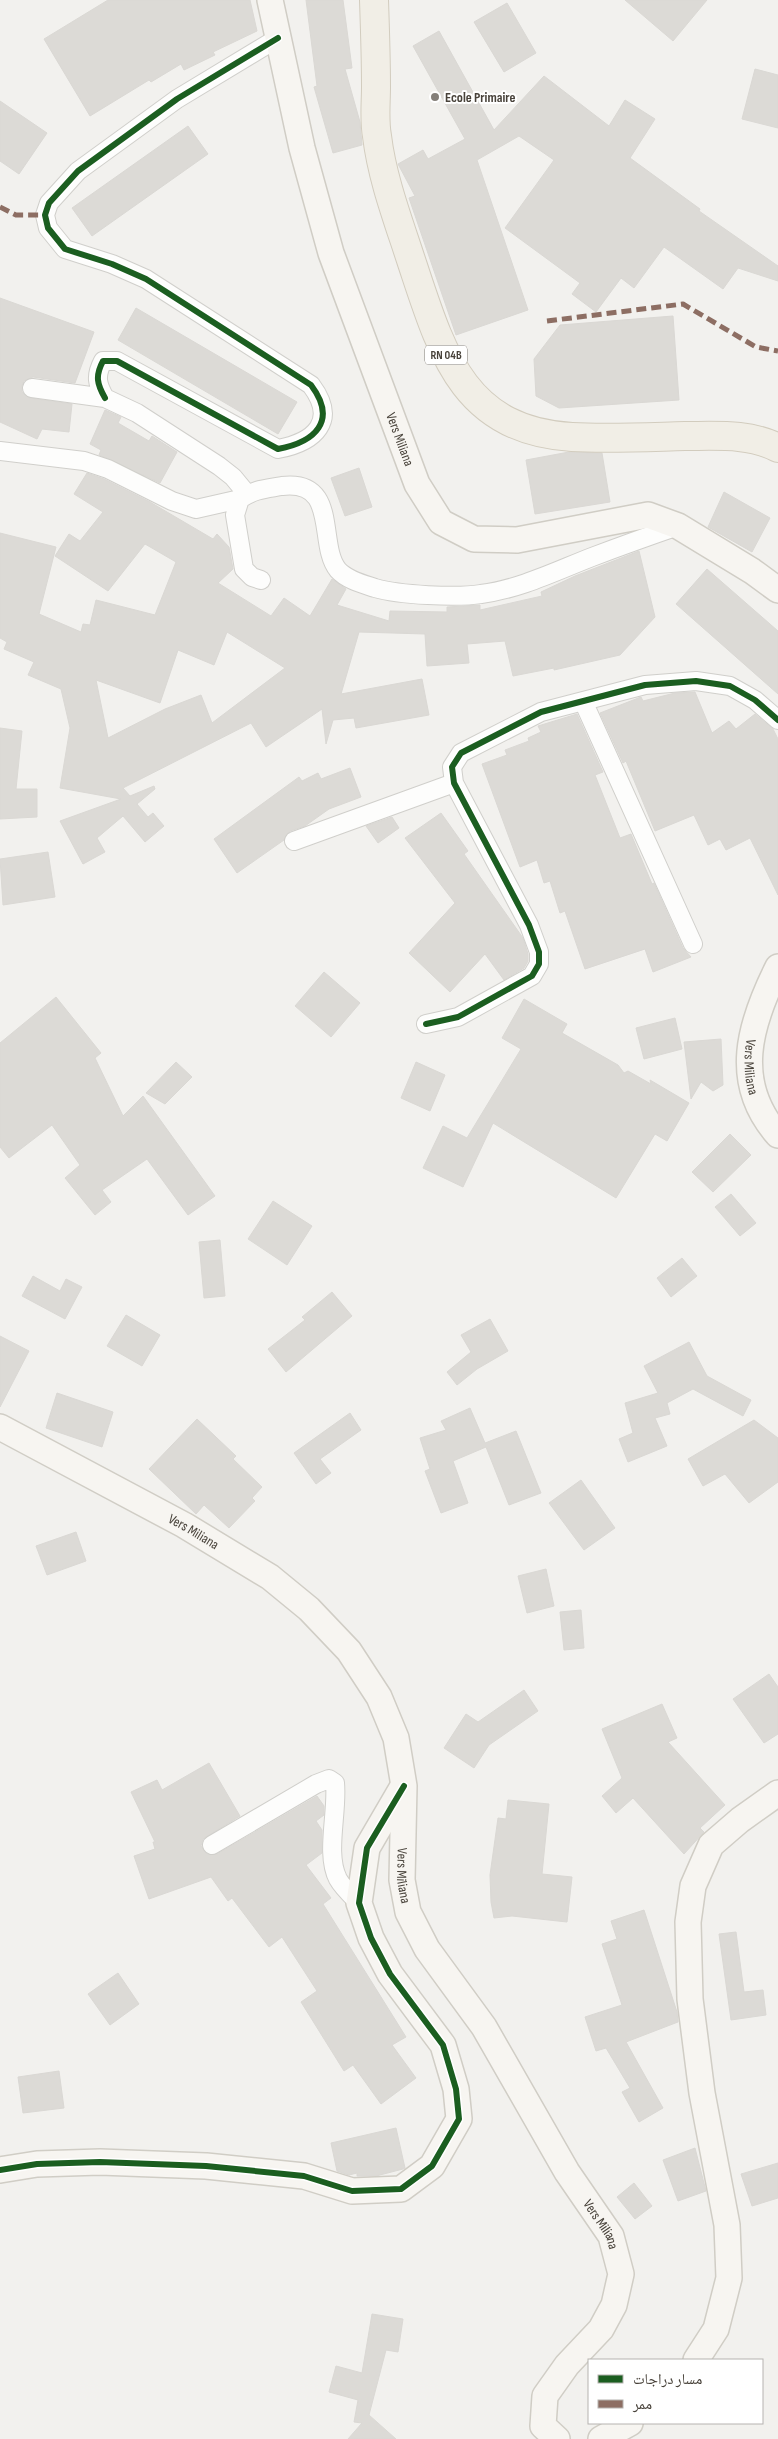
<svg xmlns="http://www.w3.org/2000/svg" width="778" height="2439" viewBox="0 0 778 2439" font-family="'Sofia Sans Condensed','Noto Naskh Arabic',sans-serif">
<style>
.building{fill:#dcdad6;stroke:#dad8d4;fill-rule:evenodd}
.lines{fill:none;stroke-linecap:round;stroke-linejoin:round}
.street-casing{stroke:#d0cfcb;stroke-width:20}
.secondary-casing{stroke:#d0cdc5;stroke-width:28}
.primary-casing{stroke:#d2ccbe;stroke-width:30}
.street{stroke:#fdfdfc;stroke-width:18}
.secondary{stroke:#f7f5f1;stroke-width:25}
.primary{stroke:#f1eee6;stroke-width:28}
.quiet{stroke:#8d6e63;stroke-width:5;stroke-dasharray:10 5;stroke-linecap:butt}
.cycleway-casing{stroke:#fff;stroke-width:9}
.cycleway{stroke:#1b5e20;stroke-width:6}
.poi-dot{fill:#847f79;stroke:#fff;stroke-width:2}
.labels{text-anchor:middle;stroke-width:4;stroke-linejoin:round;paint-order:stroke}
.shield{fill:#fff;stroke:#7f7b75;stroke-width:1}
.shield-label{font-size:12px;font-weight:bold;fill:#48423a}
.poi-label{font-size:14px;font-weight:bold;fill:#48423a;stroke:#fff;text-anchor:start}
.street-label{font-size:14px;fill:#48423a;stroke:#fff}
</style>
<rect width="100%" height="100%" fill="#f2f1ee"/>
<path class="building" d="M108,0h142l7,31 -44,21 2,3 -31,15 -3,-6 -30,18 -2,-2 -59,36 -46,-77z
M306,0h37l9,68 -7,1 15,53 2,23 -29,8 -19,-66 3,-1z
M625,0h82l-34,41z
M507,3l29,50 -32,19 -30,-50z
M439,31l55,99 50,-54 65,50 16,-26 30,19 -25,39 70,51 -1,2 79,55v15l-40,-13 -15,21 -59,-42 -30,41 -13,-10 -25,34 -24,-18 8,-11 -75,-55 49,-68 -35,-24 -42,24 51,150 -72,25 -47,-137 6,-2 -17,-32 25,-14 5,9 37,-20 -52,-93z
M755,69l23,6v53l-36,-9z
M0,101l47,32 -28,41 -19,-13z
M188,126l20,28 -116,82 -20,-28z
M0,298l94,34 -19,51 -42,-6 -9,4 -2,5v6l8,6 42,6 -3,28 -27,-3 -5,10 -37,-17z
M136,308l161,94 -19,32 -160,-94z
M673,316l6,84 -120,8 -23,-12 -2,-37 26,-34z
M105,410l16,7 -3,6 31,18 3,-5 25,16 -17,31 -61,-28 2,-5 -11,-6z
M569,452l33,1 8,49 -75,12 -9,-54z
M359,468l13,39 -27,9 -14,-38z
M87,473l17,6 46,23 63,37 4,-5 12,13 4,22 -15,14 53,33 13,-18 26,18 22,-37 14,10 -9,16 52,16 1,-10 57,1v-5l33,-2v5l62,-14 -1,-4 34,-16 64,-25 16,66 -35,38 -66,15v-2l-41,8 -8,-35 -38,3 2,19 -42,3 -2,-32 -66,-2 -18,62 81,-15 7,36 -73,13 -2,-10 -21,2 -7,24 -4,-35 -56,38 -15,-24 -128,65 7,8 24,-10 1,3 -18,15 11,13 5,-4 11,13 -19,16 -22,-26 -26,22 8,14 -22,12 -23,-43 61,-22 -61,-11 10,-60 -9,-39 -33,-14 6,-13 -30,-13 3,-7 -7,-4v-105l56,14 -17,67 42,18 2,-8 7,1 6,-25 59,15 21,-53 -31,-18 -37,47 -53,-35 14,-22 11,7 23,-29 -29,-18zM227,632l58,36 -73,55 -11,-28 -36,14 -57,29 -12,-58 64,23 18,-53 36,15z
M724,492l46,26 -18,34 -44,-25z
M707,569l71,62v63l-102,-90z
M695,692l17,41 17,-12 7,8 19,-15 18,15 5,10v156l-28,-57 -24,12 -6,-11 -12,6 -14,-30 -39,16 -29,-70 -3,2 -23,-50 41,-16 2,4 32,-8z
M577,714l26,58 -8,3 25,63 11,-4 21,50 2,-1 29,65 8,9 -38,15 -8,-23 -60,20 -20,-58 -5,2 -10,-32 -6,2 -7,-23 -17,7 -38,-103 25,-9 -2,-5 24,-9 -1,-3 13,-6 -3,-6z
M0,728l22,3 -6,58h21v28l-37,2z
M350,768l11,29 -32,12 -24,17 -15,5 -6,9 -47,33 -23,-34 85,-62 3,4 16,-8 3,6z
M441,813l27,38 -4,3 59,84 5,16v7l-4,7 -20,12 -19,-26 -35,38 -41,-39 46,-50 -50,-65z
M392,817l7,11 -21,15 -12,-17z
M48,852l7,45 -52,8 -3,-46z
M324,972l36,31 -29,34 -36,-31z
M56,997l45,56 -6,5 28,58 20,-20 72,100 -27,19 -41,-56 -45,31 9,12 -16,13 -30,-37 15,-13 -28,-40 -43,33 -9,-11v-104z
M524,999l43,25 -5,9 56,32 6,8 4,-2 23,13 -1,-4 39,23 -22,38 -12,-7 -39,64 -123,-75 -30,64 -40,-19 20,-42 24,12 54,-89 -19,-11z
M675,1018l7,31 -38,10 -8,-31z
M721,1039l2,46 -10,6 -12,-9 -10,17 -7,-57z
M176,1062l16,15 -27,27 -19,-11z
M416,1062l29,13 -15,36 -29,-13z
M730,1134l21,21 -38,37 -21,-20z
M731,1194l25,29 -16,13 -25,-29z
M273,1201l39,25 -25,39 -39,-26z
M220,1240l5,56 -21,2 -5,-56z
M682,1258l15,18 -26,21 -14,-19z
M33,1276l27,15 6,-12 16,8 -17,32 -43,-23z
M332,1292l20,24 -66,56 -18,-23 37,-29 -3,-3z
M126,1315l34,20 -18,31 -35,-20z
M490,1319l18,32 -31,18 -20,16 -10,-13 24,-20 -10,-17z
M0,1336l29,15 -29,56z
M689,1342l18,34 44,24 -8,16 -50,-27 -26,14 3,11 -15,4 12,28 -39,16 -9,-23 14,-6 -8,-30 33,-10 -14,-27z
M57,1393l56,19 -11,35 -56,-19z
M470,1408l15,35 31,-12 25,62 -32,12 -23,-58 -33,14 15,42 -27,10 -16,-42 5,-2 -10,-31 26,-8 -5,-9z
M350,1413l11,17 -41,29 11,14 -15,11 -22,-31z
M197,1419l39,37 -3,3 29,28 -10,11 3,3 -26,27 -25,-23 -8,9 -47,-45z
M754,1420l24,18v44l-29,21 -24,-29 -22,12 -15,-27z
M581,1480l34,48 -31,22 -35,-47z
M76,1532l10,29 -39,14 -11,-29z
M546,1569l8,37 -27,7 -9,-37z
M581,1610l3,38 -20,2 -4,-38z
M769,1674l9,13v47l-14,9 -31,-44z
M524,1690l14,21 -49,34 -15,23 -30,-20 22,-34 12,8z
M662,1704l15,34 -9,4 57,63 -25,23 4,4 -20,22 -51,-56 -17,15 -14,-17 20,-18 -20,-49z
M209,1763l31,53 -37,23 -2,7 6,8h10l100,-58 7,10v9l-8,6 6,9v23l-16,12 25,33 -8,6 83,133 -14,8 24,33 -35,26 -28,-39 -9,6 -43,-69 16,-11 -35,-54 -13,10 -37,-49 -4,3 -17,-24 -62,22 -15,-43 21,-7 -2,-7h2l-24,-50 26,-12 5,10z
M508,1800l41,4 -7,70 30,3 -5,45 -55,-6 -18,2 -3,-16 -1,-27 8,-57 8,1z
M644,1910l33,102 1,10 -52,20 37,66 -24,14 -17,-30 8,-4 -24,-40 -10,3 -11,-34 37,-12 -20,-61 15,-5 -6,-18z
M736,1932l8,60 19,-2 3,25 -35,5 -12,-86z
M118,1973l21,31 -29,21 -22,-31z
M59,2071l5,37 -41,5 -5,-36z
M396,2128l9,40 -2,1 -27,7h-19v-3l-8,2 -12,-4 -6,-28z
M695,2148l11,43 -28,10 -15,-41z
M778,2163v35l-26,8 -11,-32z
M634,2183l18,23 -17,13 -18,-22z
M372,2314l31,5 -5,33 -12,-2 -17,65 27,24h-48l14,-16 -8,-1 4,-22 -29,-8 7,-26 26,7z"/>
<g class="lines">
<g class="street-casing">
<path id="street" d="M32,388l73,10 32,15 82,53 14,11 14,17
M105,398c-8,-14 -10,-22 -2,-37h14l161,88c37,-7 60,-28 33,-64l-165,-106 -34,-15 -47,-15 -17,-21 -3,-13 4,-12 29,-32 99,-72 101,-61
M0,451l84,10 24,8 64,32 24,8 44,-10
M261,580l-9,-3 -8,-8 -9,-54 5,-16c15,-10 25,-10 42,-13 58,-7 35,59 56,84 9,10 25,14 37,18 24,7 82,10 106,6 39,-5 75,-23 111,-37 29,-11 57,-21 86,-31
M583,701l110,243
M294,841l160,-58
M426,1024l32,-7 74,-41 7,-12v-12l-10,-27 -75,-142 -2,-16 9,-14 80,-41 104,-27 51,-4 34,5 25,14 23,20
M212,1845l104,-61 13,-5 6,4c3,29 -10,71 3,96 5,9 14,17 21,24"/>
</g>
<g class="secondary-casing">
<g id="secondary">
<path id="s1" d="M270,0l32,148 29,105 86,231 24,38 33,17 43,1 131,-25 30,11 74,45 26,19"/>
<path id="s2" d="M778,967c-28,56 -47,115 0,168"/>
<path id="s3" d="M0,1427l184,98 86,52 39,32 40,42 30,46 17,41 8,48 -2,94 6,32 19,37 57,78 83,145 44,64 10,38 -7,31 -13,24 -34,36 -22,31 -2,30 14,13"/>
<path d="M0,2170l37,-6 63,-2 106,4 98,10 48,15 49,-2 31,-23 27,-47 -3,-30 -13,-44 -53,-71 -19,-36 -12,-35 8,-55 35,-60"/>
<path d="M696,2360l20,-31 13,-51 -2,-53 -25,-132 -12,-94 -2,-77 5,-36 18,-41 29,-25 38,-27"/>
<path d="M601,2439l29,-16"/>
</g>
</g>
<g class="primary-casing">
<path id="primary" d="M374,0c1,29 2,58 2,87 0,16 -2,33 1,49 5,42 21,84 34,124 30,90 51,171 161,177 37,2 76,0 113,-1 31,0 65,-3 93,12"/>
</g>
<use href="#street" class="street"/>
<use href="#secondary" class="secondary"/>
<use href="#primary" class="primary"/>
<path class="quiet" d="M0,207l16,8h29
M547,321l136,-17 73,43 22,4"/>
<g class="cycleway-casing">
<path id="cycleway" d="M105,398c-8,-14 -10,-22 -2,-37h14l161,88c37,-7 60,-28 33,-64l-165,-106 -34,-15 -47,-15 -17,-21 -3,-13 4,-12 29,-32 99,-72 101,-61
M426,1024l32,-7 74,-41 7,-12v-12l-10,-27 -75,-142 -2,-16 9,-14 80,-41 104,-27 51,-4 34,5 25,14 23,20
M0,2170l37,-6 63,-2 106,4 98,10 48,15 49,-2 31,-23 27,-47 -3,-30 -13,-44 -53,-71 -19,-36 -12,-35 8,-55 37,-62"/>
</g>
<use href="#cycleway" class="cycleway"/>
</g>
<circle class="poi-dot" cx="435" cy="97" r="5"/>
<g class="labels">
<rect class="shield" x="425" y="345.5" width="42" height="19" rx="4"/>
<g class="shield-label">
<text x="446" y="359">RN 04B</text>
</g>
<g class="poi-label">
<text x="445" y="102">Ecole Primaire</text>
</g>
<g class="street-label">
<text dy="5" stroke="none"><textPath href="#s1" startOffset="459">Vers Miliana</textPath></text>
<text dy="5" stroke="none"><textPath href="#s2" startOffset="105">Vers Miliana</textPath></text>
<text dy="5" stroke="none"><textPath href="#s3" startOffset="220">Vers Miliana</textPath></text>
<text dy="5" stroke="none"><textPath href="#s3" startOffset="655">Vers Miliana</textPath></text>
<text dy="5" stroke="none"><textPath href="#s3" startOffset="1060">Vers Miliana</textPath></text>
</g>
</g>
<rect x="588" y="2359" width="175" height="65" fill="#ffffff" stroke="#b6b3b0"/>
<rect x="598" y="2375" width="25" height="8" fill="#1b5e20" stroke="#b6b3b0"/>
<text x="633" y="2384" font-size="15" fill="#48423a">مسار دراجات</text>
<rect x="598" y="2400" width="25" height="8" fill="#8d6e63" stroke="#b6b3b0"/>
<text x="633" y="2409" font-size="15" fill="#48423a">ممر</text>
</svg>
